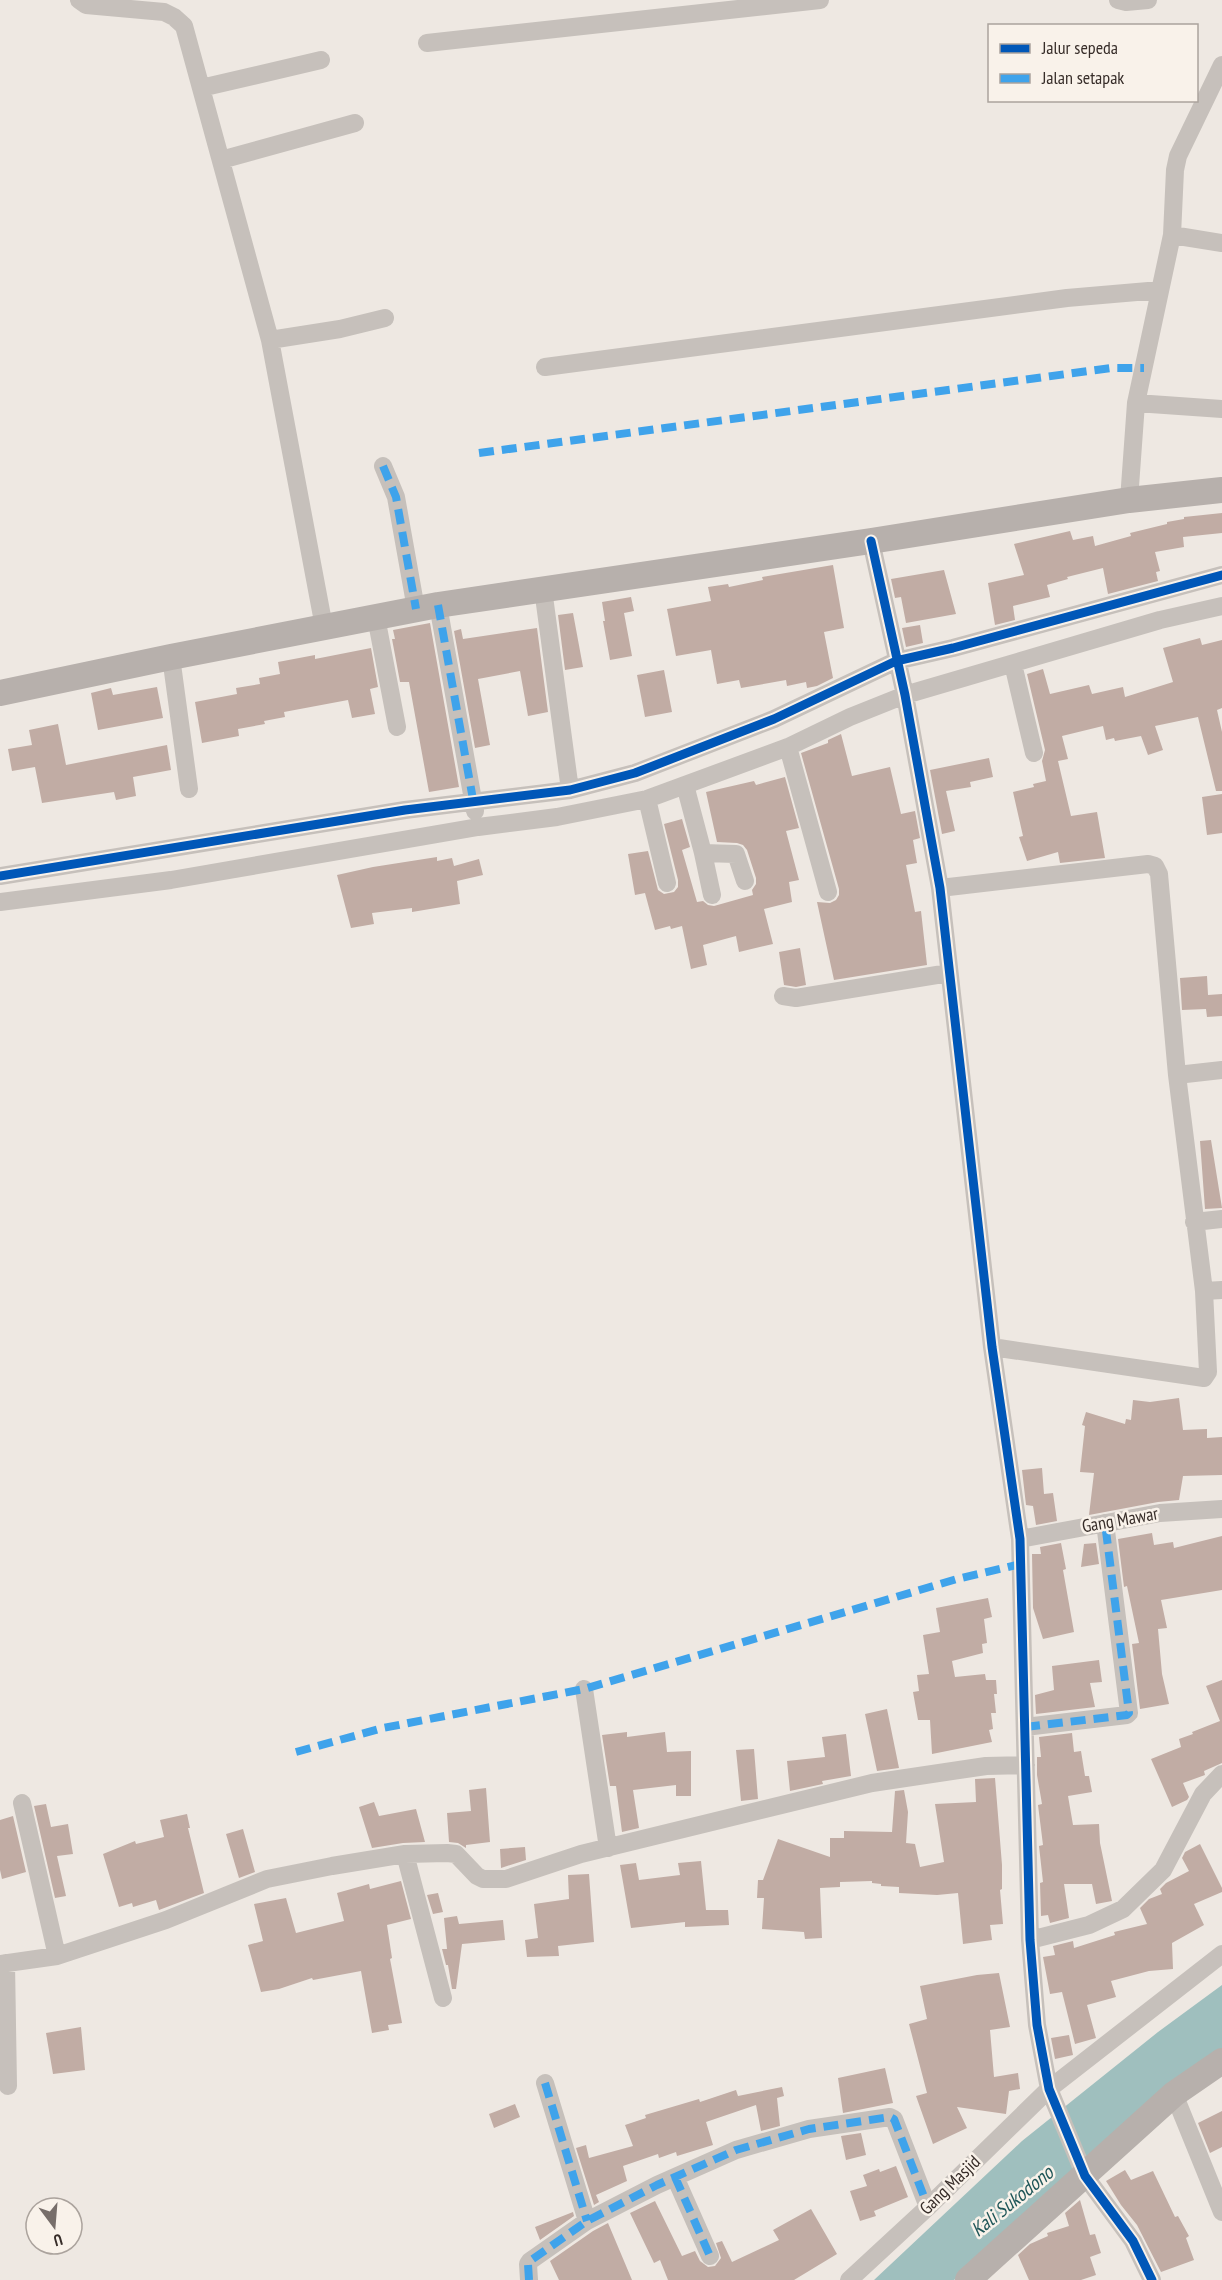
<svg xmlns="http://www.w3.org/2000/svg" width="1222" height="2280" viewBox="0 0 1222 2280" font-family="'PT Sans Narrow',sans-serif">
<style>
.water{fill:#9fbfbe}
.building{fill:#c1aca4}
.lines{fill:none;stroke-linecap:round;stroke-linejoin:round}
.street{stroke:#c6c0bb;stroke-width:18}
.secondary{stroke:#b7b0ac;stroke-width:26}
.quiet{stroke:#3fa3eb;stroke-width:8;stroke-dasharray:15 8;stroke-linecap:butt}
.cycleway-casing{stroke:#f9f2ea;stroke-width:13}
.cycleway{stroke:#0057b8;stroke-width:9}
.labels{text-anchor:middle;stroke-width:5;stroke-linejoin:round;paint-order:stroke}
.street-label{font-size:18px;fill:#372d29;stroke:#f9f2ea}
.water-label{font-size:20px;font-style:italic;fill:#1f5658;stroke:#f9f2ea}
</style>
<rect width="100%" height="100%" fill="#eee8e2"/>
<path class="water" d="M1222,1985v68l-104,80 -164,147h-80l148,-139 136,-109z"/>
<path class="building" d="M1222,513v20l-39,4 1,10 -29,5 5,19 -4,1 2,9 -50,13 -5,-26 -36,9 1,2 -21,6 3,12 -37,9 2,14 -20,5 -7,-42 36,-8 -10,-31 56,-13 3,9 20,-4 2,10 36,-10 -1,-3 37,-9v-2l17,-3v-2z
M833,565l11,63 -20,4 9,46 -16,8 -10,2 -1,-6 -19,4 -1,-6 -45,8 -2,-8 -22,4 -6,-34 -35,6 -9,-47 44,-8 -3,-14 20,-3 1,3 34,-7 -1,-3z
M944,570l12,44 -50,9 -5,-26 -6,1 -4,-19z
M631,597l3,14 -10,2 8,43 -22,4 -7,-39h2l-3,-19z
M573,613l10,54 -18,3 -7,-55z
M430,623l29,164 -30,5 -20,-110h-9l-8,-43h3l-2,-9z
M920,625l3,18 -17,4 -4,-19z
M537,628l11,84 -20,4 -8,-45 -42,8 12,66 -15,3 -21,-117 7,-2 2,10z
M1200,638l2,7 20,-5v68l-5,2 5,22v59h-6l-18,-74 -43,9 8,24 -15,5 -7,-19 -26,5 -1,-3 -8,2 -3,-14 -41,10 6,23 -10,2 13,55 26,-4 8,46 -45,5 -2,-11 -31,9 -8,-24 4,-1 -10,-44 21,-5 -1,-3 13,-3 -4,-20 3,-11 -18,-76 16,-5 7,25 39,-9 3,9 31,-7 2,10 48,-15 -10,-34z
M371,648l7,39 -8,2 5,25 -23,4 -4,-18 -64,12 1,5 -21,4 1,3 -27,5 1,7 -37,7 -7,-41 42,-8 -1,-6 24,-4 -1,-6 21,-4 -2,-12 37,-7v4z
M664,670l8,42 -27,5 -8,-42z
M157,687l6,31 -65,12 -7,-37 20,-5 2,7z
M58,724l8,41 101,-20 4,25 -38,7 3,19 -20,4 -2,-8 -72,11 -7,-36 -23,4 -4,-22 24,-4 -3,-15z
M841,734l11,42 38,-9 11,47 14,-3 5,27 -7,2 4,23 -11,2 9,47 6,-1 6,54 -93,15 -17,-78 13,1 6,-3 3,-5v-6l-38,-136 27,-10v-3z
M989,758l4,19 -23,5 1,5 -25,4 9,40 -13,3 -12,-64z
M785,777l14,51 -13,3 13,49 -10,2 3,20 -28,7 9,35 -34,8 -3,-16 -33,9 4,20 -16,4 -9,-43 -11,3 -1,-3 -15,4 -10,-37 -10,2 -7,-41 20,-3 10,39 6,4 10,-2 4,-5v-7l-14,-56 18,-5 8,28 -8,3 15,52 6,-1 5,4 6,1 39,-11 -1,-5 4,-6v-6l-9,-28 -4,-5 -6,-2 -20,-1 -11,-50 48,-11 2,4z
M1222,794v39l-15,2 -5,-38z
M437,857v4l15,-3 2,8 25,-7 4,16 -26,6 3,23 -48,8v-4l-40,5 2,11 -23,4 -14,-53 36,-8z
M800,948l6,37 -10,2 -12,-2 -5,-33z
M1207,976l1,19 14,-1v22l-15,1 -1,-8 -24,1 -2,-32z
M1211,1140l11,68 -17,1 -5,-68z
M1179,1398l4,32 24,-1v9l15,-1v38l-39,1 -4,24 -21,2 -69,13 5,-42 -14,-1 5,-46 -3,-1 4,-13 39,12 1,-5 5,1 2,-20 17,2z
M1042,1468l2,26 9,-1 4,28 -21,4 -3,-19 -7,-1 -4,-35z
M1152,1533l2,12 19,-3 1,6 48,-12v54l-61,10 6,28 -9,1 4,45 7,30 -29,5 -8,-65 7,-1 -12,-57 -3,1 -6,-48z
M1061,1543l5,26 -3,1 11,62 -31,7 -10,-31 -1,-54h9l-1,-7z
M1096,1543l3,21 -18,3 3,-23z
M988,1598l4,19 -8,2 3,24 -5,1 1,9 -31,8 3,16 30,-3 1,6h10l1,14h-3l2,19h-5l2,16 -4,1 3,12 -60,12 -2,-34h-12l-5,-28 6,-1 -2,-16 12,-1 -6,-39 17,-3 -4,-24z
M1099,1660l3,22 -12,1 5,24 -59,7 -1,-19 19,-5 -2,-24z
M1222,1680v83l-18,8 1,4 -22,8 6,14 -2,3 -15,7 -21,-48 30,-12 -2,-8 14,-5 -1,-2 28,-11 -14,-35z
M887,1709l12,59 -22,3 -12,-57z
M627,1732v5l38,-5 2,20 24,-1v45h-15v-11l-43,5 6,38 -17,4 -6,-46h-6l-8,-51z
M1072,1733l2,19 7,-1 4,25h4l3,16 -24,4 5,29 26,-1 1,19 12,58 -16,3 -4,-20h-28l5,34 -19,5 -2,-8 -7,1 -1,-33 3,-1 -4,-36 4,-1 -5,-40 4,-1 -5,-29v-18h4l-2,-20z
M846,1734l5,42 -29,5 1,3 -33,7 -3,-30 38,-4 -3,-20z
M754,1749l4,50 -17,2 -5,-51z
M995,1778l7,87v24l-2,1 3,34 -13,1 2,15 -29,4 -5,-51 -21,2 -38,-2v-6l-18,-1v-2l-9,-1v-2l-32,1v5l-20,1 2,50 -17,1 -1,-7 -42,-3 2,-31h-7l1,-18h5l15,-41 52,18v-19h14v-7l48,1 3,-41 9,-1 4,22 -2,31 9,1 5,23 24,-5 -9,-58 41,-2 -1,-23z
M486,1788l4,54 -24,3v3l-8,-5 -9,-1 -2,-29 24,-2 -2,-21z
M374,1802l5,14 37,-7 9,33 -22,1 -31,5 -13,-41z
M46,1804l5,23 17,-3 5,30 -16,2 9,40 -11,2 -21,-92z
M187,1814l3,14h-2l16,65 -45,17 -3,-10 -23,7 -1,-4 -13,4 -16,-53 32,-13 1,3 28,-7 -4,-17z
M13,1816l13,56 -24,7 -2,-9v-50z
M243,1829l12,43 -16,6 -13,-44z
M1200,1844l22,44v4l-28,12 10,21 -32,18 1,26 -24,2 -38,10 5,16 -29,8 9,33 -21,6 -13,-52 -12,2 -7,-37 12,-2 -2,-9 20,-5 1,7 41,-13 -1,-3 33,-8 -7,-16 9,-9 13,-5 -2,-5 6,-6 23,-12 -7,-13 3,-6z
M525,1847l1,13 -25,8 -1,-19z
M701,1861l5,49h22l1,15 -44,2v-5l-54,6 -11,-63 16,-2 3,17 41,-5 -2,-12z
M589,1874l5,68 -36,4 1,10 -32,1 -2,-17 13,-2 -4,-34 35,-5 -1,-24z
M401,1881l10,38 -24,6 5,33 -2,1 12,64 -14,2 1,5 -17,3 -11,-62 -48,9 -1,-2 -33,11 -18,3 -13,-47 15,-4 -9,-37 32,-6 10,35 48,-12 -7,-28 32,-9 1,5z
M438,1893l5,19 -10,2 -6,-19z
M457,1916l2,8 44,-4 2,20 -43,4 -6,45h-4l-4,-24h-2l-4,-16h5l-3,-31z
M999,1973l11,54 -20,3 4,47 24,-4 2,16 -11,2 -3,23 -49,-7 10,21 -34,16 -17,-48 11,-3 -18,-69 18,-5 -7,-33 57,-11z
M81,2027l4,43 -32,4 -7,-41z
M1069,2035l4,20 -18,4 -4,-21z
M885,2068l8,35 -50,10 -5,-35z
M782,2087l2,9 -7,2 3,28 -19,5 -5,-26 -50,17 7,23 -36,11 -1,-4 -17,6 -1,-4 -35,12 4,15 -31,14 3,7 -5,3 -18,-57 10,-3 3,13 44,-12 -8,-21 21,-7 -1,-3 54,-16 1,3 36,-12 2,6z
M515,2104l5,13 -26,11 -5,-14z
M1222,2111v36l-12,6 -12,-30z
M861,2133l5,22 -20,5 -5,-24z
M896,2166l12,31 -34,14 2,5 -16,5 -10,-30 17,-5 -4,-11 16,-6 1,3z
M1125,2170l6,10 22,-9 22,46 3,-1 11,20 -3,2 8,22 -33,12 -24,-47 -16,-20 -15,-24z
M1080,2200l10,35 5,-1 6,19 -11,4 6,18 -15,5h-52l-11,-25 12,-11 18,-8 -1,-3 22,-7 -4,-13z
M655,2201l27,55 13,-5 5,10 8,6 7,-1 6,-8 -5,-15 6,-2 10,21 47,-22 -6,-10 38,-21 26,45 -43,26h-126l-8,-20 -6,3 -24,-50z
M573,2212l1,4 -34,24 -5,-13z
M608,2223l24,57h-73l-9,-19 43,-30z"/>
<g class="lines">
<path class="street" d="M79,0l7,5 78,7 10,5 10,9 86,314 54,287
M1118,0l8,2 22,-2
M427,43l393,-43
M201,88l120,-28
M221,160l134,-37
M1172,235l50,8
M270,340l70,-11 45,-11
M545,367l522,-69 93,-8
M1136,403l86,6
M383,466l13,31 20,112
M1129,500l7,-97 36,-168 3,-65 3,-14 44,-91
M871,541l34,154 35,193 52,459 28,192 10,401 7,85 12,64 36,87 48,65 19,39
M543,589l27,201
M438,605l37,206
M376,617l21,110
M171,657l18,132
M1013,664l21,89
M788,747l40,145
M685,785l18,68 33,1 9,27
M647,799l20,84
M703,853l9,42
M0,876l405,-66 165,-20 65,-17 139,-54 122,-58 57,-13 269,-73
M940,888l208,-24 7,2 4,8 18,201 27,216 4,81 -4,6 -212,-31
M0,902l171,-22 307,-53 79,-10 90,-18 141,-52 62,-30 55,-22 255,-75 62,-14
M783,996l13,2 153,-25
M1177,1075l45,-5
M1194,1222l28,-3
M1204,1291l18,-1
M1020,1539l140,-26 62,-4
M584,1689l24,159
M1025,1727l102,-12 2,-2 -24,-190
M22,1803l35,153
M405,1854l38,144
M1030,1940l59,-15 34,-16 40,-39 40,-76 19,-20
M6,1963l2,123
M0,1964l57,-8 109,-36 101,-41 65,-13 73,-12 42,-1 9,1 21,22 6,3h23l75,-25 291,-71 114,-17 40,-1
M545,2083l42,138
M1174,2094l48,118
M675,2177l35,79
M529,2280l-1,-16 2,-3 57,-40 70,-36 79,-35 73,-21 81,-12 4,2 34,88
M849,2280l79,-73 121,-118 173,-135"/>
<path class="secondary" d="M0,693l171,-36 267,-52 433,-64 258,-41 93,-10
M968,2280l206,-186 48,-33"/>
<path class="quiet" d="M479,453l632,-85h33
M383,466l13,31 20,112
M438,605l36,200
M1025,1727l102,-12 2,-2 -24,-190
M296,1752l87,-24 201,-39 373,-110 64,-15
M545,2083l42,138
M675,2177l35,79
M529,2280l-1,-16 2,-3 57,-40 70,-36 79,-35 73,-21 81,-12 4,2 34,88"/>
<g class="cycleway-casing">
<path id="cycleway" d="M871,541l34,154 35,193 52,459 28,192 10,401 7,85 12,64 36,87 48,65 19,39
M0,876l405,-66 165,-20 65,-17 139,-54 122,-58 57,-13 269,-73"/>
</g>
<use href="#cycleway" class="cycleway"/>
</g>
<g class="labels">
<g class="street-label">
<text transform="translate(1120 1520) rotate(-10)" y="6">Gang Mawar</text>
<text transform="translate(950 2185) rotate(-44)" y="6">Gang Masjid</text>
</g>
<g class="water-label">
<text transform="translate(1012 2201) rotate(-39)" y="7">Kali Sukodono</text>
</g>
</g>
<rect x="988" y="24" width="210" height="78" fill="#f9f2ea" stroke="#aba39d" stroke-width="1.5"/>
<rect x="1000" y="44" width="30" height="9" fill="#0057b8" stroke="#aba39d" stroke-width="1.5"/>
<text x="1042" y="54" font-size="18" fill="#372d29">Jalur sepeda</text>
<rect x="1000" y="74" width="30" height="9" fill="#3fa3eb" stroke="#aba39d" stroke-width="1.5"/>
<text x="1042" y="84" font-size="18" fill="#372d29">Jalan setapak</text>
<g transform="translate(54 2226) rotate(164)"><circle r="28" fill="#f9f2ea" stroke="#aba39d" stroke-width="1.5"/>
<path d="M0-4.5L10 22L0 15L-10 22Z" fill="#776e6a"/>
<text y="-9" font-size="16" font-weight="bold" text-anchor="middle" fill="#372d29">U</text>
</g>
</svg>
